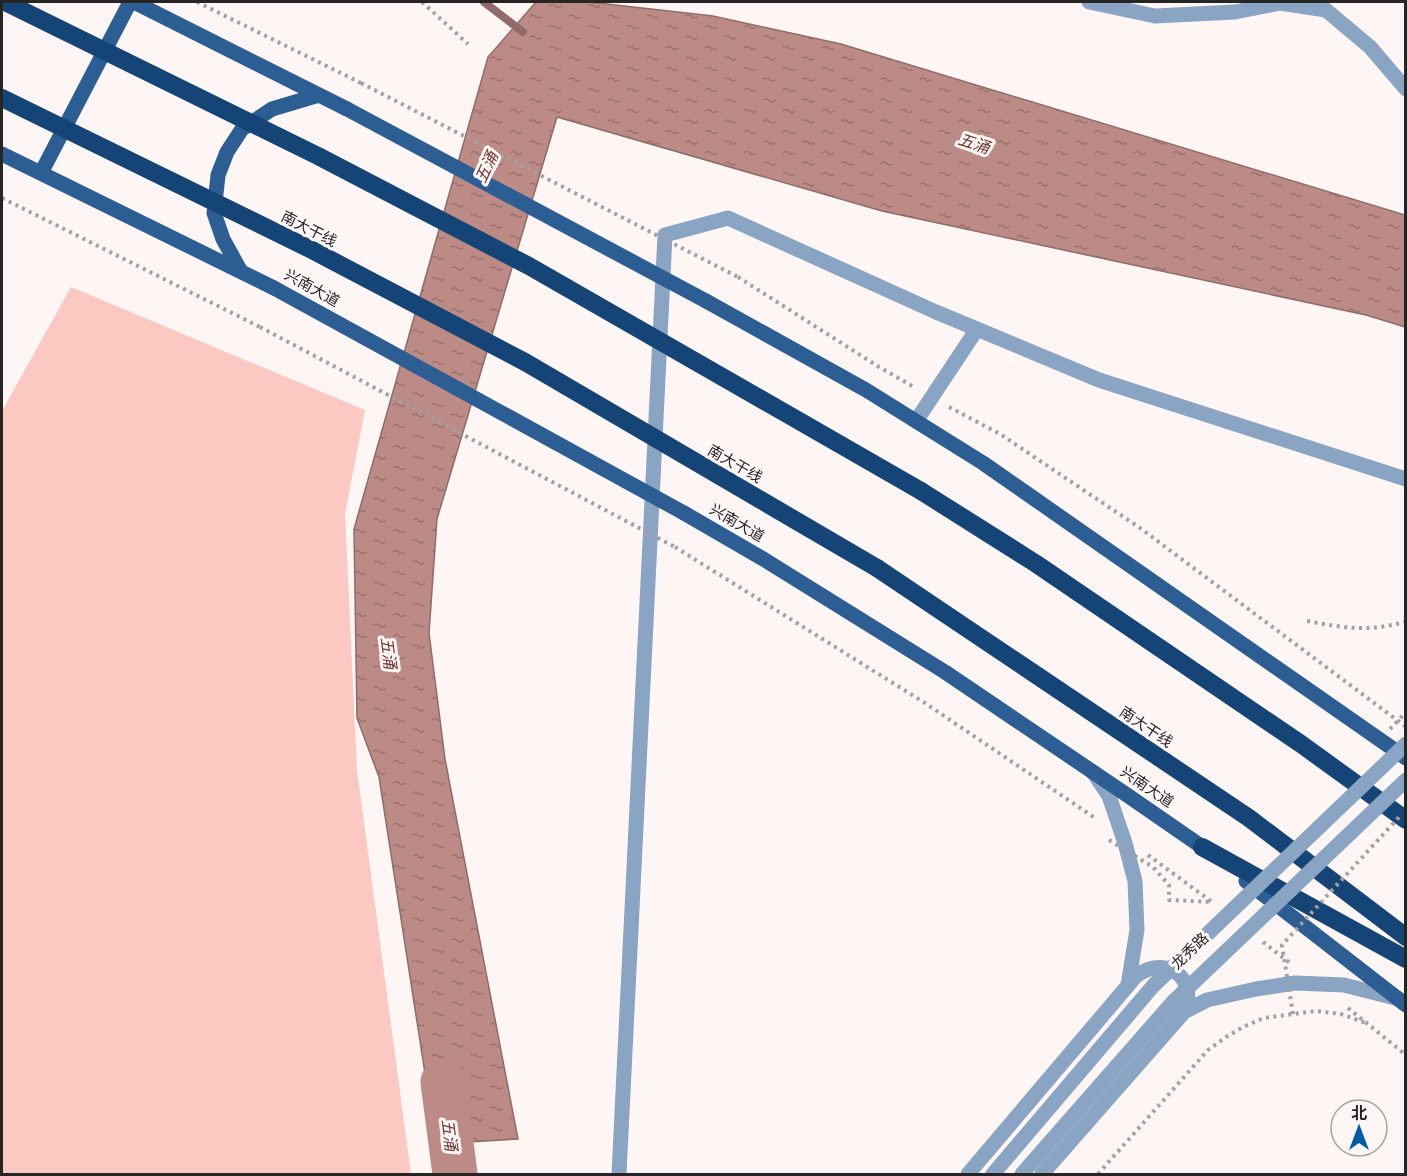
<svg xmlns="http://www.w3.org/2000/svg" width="1407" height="1176" viewBox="0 0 1407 1176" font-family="'Nunito Sans','Noto Sans SC',sans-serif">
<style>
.green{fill:#fbc8c2}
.water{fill:url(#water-ripples);stroke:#8f6c69;stroke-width:1.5}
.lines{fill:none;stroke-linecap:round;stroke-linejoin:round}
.stream{stroke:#8f6c69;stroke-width:8}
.river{stroke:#bc8b86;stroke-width:45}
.path{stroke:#a59f9f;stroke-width:4;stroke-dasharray:3 4.5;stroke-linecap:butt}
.minor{stroke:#8aa5c4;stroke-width:15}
.major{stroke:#2c5e94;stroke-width:15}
.highway{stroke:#154576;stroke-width:18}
.path-bridge{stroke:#a59f9f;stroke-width:4;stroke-dasharray:3 4.5;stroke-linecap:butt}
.minor-bridge{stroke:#8aa5c4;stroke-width:15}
.major-bridge{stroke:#2c5e94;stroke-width:15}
.highway-bridge{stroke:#154576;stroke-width:18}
.labels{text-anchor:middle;stroke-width:6;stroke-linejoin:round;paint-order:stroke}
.street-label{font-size:15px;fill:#272424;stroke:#fef6f5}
.water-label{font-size:16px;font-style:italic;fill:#72322e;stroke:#fef6f5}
</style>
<defs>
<pattern id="water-ripples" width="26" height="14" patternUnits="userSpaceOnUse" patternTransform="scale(1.5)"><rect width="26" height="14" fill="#bc8b86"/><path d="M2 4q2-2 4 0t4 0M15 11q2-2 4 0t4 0" fill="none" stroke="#99716d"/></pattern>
</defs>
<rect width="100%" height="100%" fill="#fef6f5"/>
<path class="green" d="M71,287l294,123 -20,104 12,256 54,404h-409v-763z"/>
<path class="water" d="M536,2h53l124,14 128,28 564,171v112l-39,-12 -484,-104 -325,-94 -120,402 -8,114 16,126 73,380 -82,5 -57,-367 -22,-59 -3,-189 134,-472z"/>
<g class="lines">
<path class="stream" d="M484,2l39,30"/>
<path class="river" d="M443,1082l12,92"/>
<path class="path" d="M197,2l164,81
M422,2l46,42
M2,198l258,129
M738,277l141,90 35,20
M949,407l51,27 140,94 265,198
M675,547l250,156 170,115
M1307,621c38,7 59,11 98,1l1,1
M1148,855l64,47
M1263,942l27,21
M1348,1008l58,47
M1098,1174l110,-124 18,-13 17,-10 21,-9 52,-7 25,3 25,9"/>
<path class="minor" d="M1089,2l66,14 80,-4 45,-9 46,7 44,37 36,42
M916,421l61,-92
M1093,772l16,24 16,47 10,38 2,49 -9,55
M1184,1012l23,-12 49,-11 39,-6 49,2 55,14
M619,1174l46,-939 63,-17 208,94 163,68 307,99
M968,1174l168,-198c30,-22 63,2 48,36l-142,162"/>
<path class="major" d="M134,2l213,107
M2,154l272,134
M41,173l89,-171
M240,270l-17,-31 -9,-26 4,-38 9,-23 15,-23 30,-20 47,-14
M706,301l160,89 117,73 423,295
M684,513l81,47 180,112 182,123 84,58
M1246,881l160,124"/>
<path class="highway" d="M921,491l114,72 266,181 105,76
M877,568l372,250 157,119
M1202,847l204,112"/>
<path class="path-bridge" d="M361,83l377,194
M260,327l415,220
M1390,729l16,-17
M1109,840l44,27 16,18v15l44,2
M1293,1014l-11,-69 118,-129"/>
<path class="minor-bridge" d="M993,1174l160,-188 253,-242
M1022,1174l151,-172 233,-222"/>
<path class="major-bridge" d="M347,109l359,192
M274,288l410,225"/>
<path class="highway-bridge" d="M5,2l313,154 211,110 392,225
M2,98l310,152 213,112 352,206"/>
</g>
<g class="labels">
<g class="street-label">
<text transform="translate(309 229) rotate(27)" y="5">南大干线</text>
<text transform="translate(312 288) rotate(29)" y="5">兴南大道</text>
<text transform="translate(735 464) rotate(30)" y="5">南大干线</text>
<text transform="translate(737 523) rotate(30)" y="5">兴南大道</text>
<text transform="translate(1146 727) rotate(34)" y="5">南大干线</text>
<text transform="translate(1147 787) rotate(34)" y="5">兴南大道</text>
<text transform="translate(1190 951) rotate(-44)" y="5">龙秀路</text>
</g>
<g class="water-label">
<text transform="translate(974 143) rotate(18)" y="6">五涌</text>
<text transform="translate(486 167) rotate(-65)" y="6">五涌</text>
<text transform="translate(389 653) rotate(83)" y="6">五涌</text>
<text transform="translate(450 1135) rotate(83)" y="6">五涌</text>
</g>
</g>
<rect width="1407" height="1176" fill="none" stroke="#272424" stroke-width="6"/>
<g transform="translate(1359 1128)"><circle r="28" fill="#fef6f5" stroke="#a8a2a1" stroke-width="1.5"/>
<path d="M0-4.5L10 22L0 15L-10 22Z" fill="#005ca9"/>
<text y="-9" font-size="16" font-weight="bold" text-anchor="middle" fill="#272424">北</text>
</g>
</svg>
